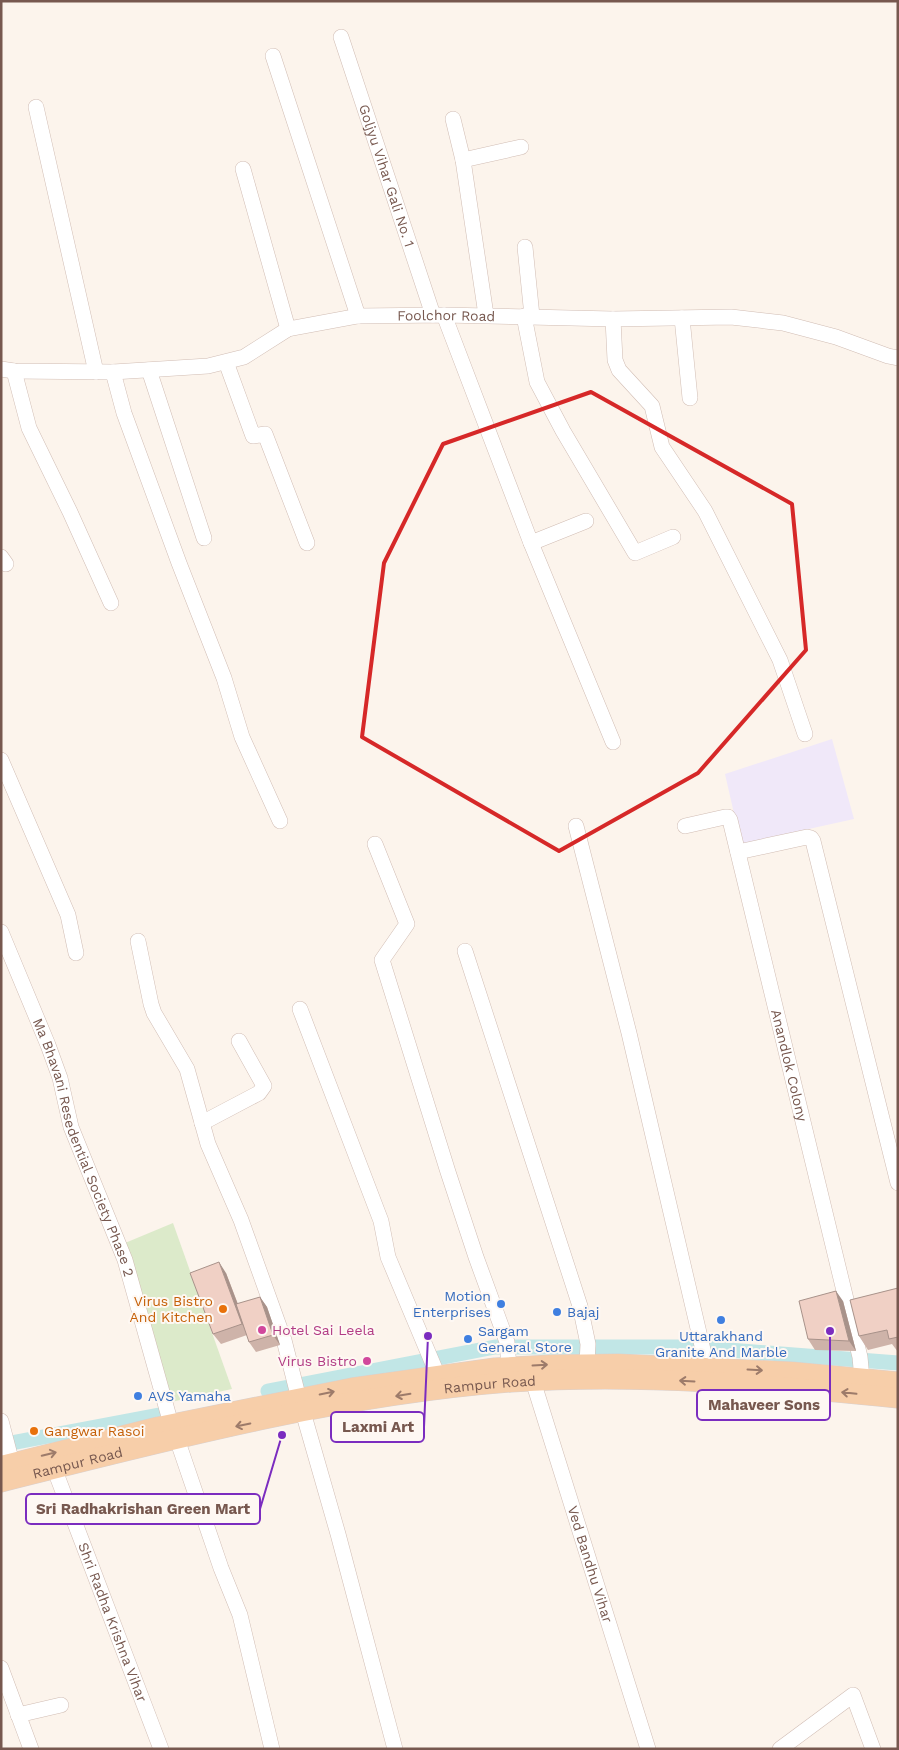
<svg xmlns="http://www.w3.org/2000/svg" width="899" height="1750" viewBox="0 0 899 1750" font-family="'Work Sans',sans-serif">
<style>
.education{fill:#f0e8f9}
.green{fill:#dceaca}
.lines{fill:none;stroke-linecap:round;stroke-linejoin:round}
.canal{stroke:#c1e6e6;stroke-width:15}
.minor-casing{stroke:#d1bdb4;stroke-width:16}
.major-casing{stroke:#d9d0ce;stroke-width:21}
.minor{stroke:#fff;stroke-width:15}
.major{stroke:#f7cea9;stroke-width:20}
.wall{fill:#ceb3a9}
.shaded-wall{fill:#a8928a}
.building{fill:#f0d0c5;stroke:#a8928a}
.oneway{stroke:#9d7b6a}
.marked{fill:none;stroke:#d62828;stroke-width:4;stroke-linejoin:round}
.shop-dot{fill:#3f7fe0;stroke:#fef8f3;stroke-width:2}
.food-dot{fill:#e8710a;stroke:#fef8f3;stroke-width:2}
.hotel-dot{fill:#d1479c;stroke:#fef8f3;stroke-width:2}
.labels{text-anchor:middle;stroke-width:4;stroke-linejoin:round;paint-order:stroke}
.street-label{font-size:14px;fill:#77584f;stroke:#fef8f3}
.shop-label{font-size:14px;fill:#366cbe;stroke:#fef8f3;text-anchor:start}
.food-label{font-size:14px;fill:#c56008;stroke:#fef8f3;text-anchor:end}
.hotel-label{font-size:14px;fill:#b23c85;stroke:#fef8f3;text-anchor:start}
.leader{fill:none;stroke:#7b2cbf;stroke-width:2}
.callout-dot{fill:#7b2cbf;stroke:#fef8f3;stroke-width:2}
.callout{fill:#fef8f3;stroke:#7b2cbf;stroke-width:2}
.callout-label{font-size:15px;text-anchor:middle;font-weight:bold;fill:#77584f}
</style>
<rect width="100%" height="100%" fill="#fcf4ec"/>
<path class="education" d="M832,739l22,80 -113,25 -16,-70z"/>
<path class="green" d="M173,1223l59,166 -61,13 -46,-159z"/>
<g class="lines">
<path class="canal" d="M268,1391l227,-44h195l208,16
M1,1445l158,-30"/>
<g class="minor-casing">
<g id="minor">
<path id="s1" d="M341,37l92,278"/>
<path d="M273,56l85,260"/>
<path d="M36,107l60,265"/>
<path d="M453,119l10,41 23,155"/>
<path d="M463,160l58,-13"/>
<path d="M243,169l45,160"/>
<path d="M525,247l7,69"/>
<path d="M444,315l87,228 82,199"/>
<path d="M524,316l13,66 26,49 72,122 38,-16"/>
<path d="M682,318l8,80"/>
<path d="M613,319l2,41 4,10 33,36 10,41 43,64 75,149 25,74"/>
<path d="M226,362l27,74 12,-2 42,109"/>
<path id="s2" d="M1,369l13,2 99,1 95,-6 36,-9 44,-28 70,-13 86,-1 169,4 118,-2 52,6 53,14 52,19 10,2"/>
<path d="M149,370l55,168"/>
<path d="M14,371l15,57 41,84 41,91"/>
<path d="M113,372l11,41 55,150 45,115 18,59 38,84"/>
<path d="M531,543l55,-22"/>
<path d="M1,557l5,7"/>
<path d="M1,760l67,155 8,38"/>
<path d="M576,826l53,207 78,334"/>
<path id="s3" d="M685,826l40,-9h3l2,3 130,537 2,22"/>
<path d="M375,844l32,80 -25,36 66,212 28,85 31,85 2,25"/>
<path d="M738,852l69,-15 4,1 2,3 85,342"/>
<path id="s4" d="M1,932l47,113 12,33 11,49 54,133 46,164"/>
<path d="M138,941l13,63 3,9 33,56 21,75 33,76 43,120 15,59"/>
<path d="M465,951l115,355 8,38 -1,20"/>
<path d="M300,1009l81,212 7,36 50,119"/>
<path d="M202,1123l57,-30 5,-7 -25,-45"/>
<path id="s5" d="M533,1381l115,368"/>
<path d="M303,1412l35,122 57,215"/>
<path d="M1,1421l11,42"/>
<path d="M177,1439l44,129 19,47 32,134"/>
<path id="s6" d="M54,1468l107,281"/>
<path d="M1,1668l30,81"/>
<path d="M18,1715l43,-10"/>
<path d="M780,1749l73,-54 20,54"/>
</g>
</g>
<g class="major-casing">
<g id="major">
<path d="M1,1466l157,-39 194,-39 143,-20 56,-3 67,-1 174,8 106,10"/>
<path id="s7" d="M1,1482c167,-42 338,-87 510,-100 130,-9 257,3 387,16"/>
</g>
</g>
<use href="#minor" class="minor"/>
<use href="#major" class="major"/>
</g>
<path class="wall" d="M226,1273l12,31 22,-7 7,10 13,38 -24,7 -7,-10 -2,-7 -26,9 -8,-10z
M898,1288v64l-6,-8 -24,6 -9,-14z
M843,1301l13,50 -41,-1 -7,-11z"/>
<path class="shaded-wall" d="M219,1262l7,11 23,61 -7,-10z
M836,1291l7,10 13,50 -7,-10z
M260,1297l7,10 13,38 -7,-10z"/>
<path class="building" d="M219,1262l23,62 -29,10 -23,-61z
M898,1288v49l-9,2 -2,-9 -28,6 -9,-36z
M836,1291l13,50 -41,-2 -9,-38z
M260,1297l13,38 -24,7 -13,-38z"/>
<defs><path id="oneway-shaft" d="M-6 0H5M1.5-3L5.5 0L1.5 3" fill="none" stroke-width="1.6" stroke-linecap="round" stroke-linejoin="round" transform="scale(1.25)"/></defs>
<g class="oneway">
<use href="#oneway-shaft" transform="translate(540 1365) rotate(-3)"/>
<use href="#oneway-shaft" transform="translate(755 1370) rotate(3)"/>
<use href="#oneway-shaft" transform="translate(687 1381) rotate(-177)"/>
<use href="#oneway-shaft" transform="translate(327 1393) rotate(-12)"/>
<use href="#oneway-shaft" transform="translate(849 1393) rotate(-174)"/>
<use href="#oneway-shaft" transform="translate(403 1395) rotate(171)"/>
<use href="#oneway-shaft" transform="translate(243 1425) rotate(168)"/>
<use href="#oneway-shaft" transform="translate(49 1454) rotate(-14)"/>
</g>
<path class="marked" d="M591,392l201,112 14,146 -108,123 -139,78 -197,-114 22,-174 59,-119z"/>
<g class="shop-dot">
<circle cx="501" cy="1304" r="5"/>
<circle cx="557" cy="1312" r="5"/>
<circle cx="721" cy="1320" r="5"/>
<circle cx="468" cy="1339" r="5"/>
<circle cx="138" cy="1396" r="5"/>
</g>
<g class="food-dot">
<circle cx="223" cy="1309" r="5"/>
<circle cx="34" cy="1431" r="5"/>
</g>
<g class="hotel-dot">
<circle cx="262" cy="1330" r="5"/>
<circle cx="367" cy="1361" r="5"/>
</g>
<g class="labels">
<g class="street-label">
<text dy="5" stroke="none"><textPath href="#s1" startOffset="146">Goljyu Vihar Gali No. 1</textPath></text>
<text dy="5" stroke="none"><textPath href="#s2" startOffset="456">Foolchor Road</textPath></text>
<text dy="5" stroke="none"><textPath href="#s3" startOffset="300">Anandlok Colony</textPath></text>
<text dy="5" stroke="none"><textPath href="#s4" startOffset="231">Ma Bhavani Resedential Society Phase 2</textPath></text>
<text dy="5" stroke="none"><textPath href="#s7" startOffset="499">Rampur Road</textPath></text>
<text dy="5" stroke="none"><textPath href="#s7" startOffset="79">Rampur Road</textPath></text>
<text dy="5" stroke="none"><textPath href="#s5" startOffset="192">Ved Bandhu Vihar</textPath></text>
<text dy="5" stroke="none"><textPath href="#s6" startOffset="165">Shri Radha Krishna Vihar</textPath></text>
</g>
<g class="shop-label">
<text x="491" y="1301" text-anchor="end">Motion<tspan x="491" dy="16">Enterprises</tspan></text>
<text x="567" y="1317">Bajaj</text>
<text x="478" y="1336">Sargam<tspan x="478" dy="16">General Store</tspan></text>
<text x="721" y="1341" text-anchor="middle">Uttarakhand<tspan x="721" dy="16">Granite And Marble</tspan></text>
<text x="148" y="1401">AVS Yamaha</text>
</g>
<g class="food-label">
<text x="213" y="1306">Virus Bistro<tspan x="213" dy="16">And Kitchen</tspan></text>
<text x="44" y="1436" text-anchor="start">Gangwar Rasoi</text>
</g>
<g class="hotel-label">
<text x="272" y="1335">Hotel Sai Leela</text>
<text x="357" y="1366" text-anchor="end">Virus Bistro</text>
</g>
</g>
<path class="leader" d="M830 1331L830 1405M428 1336L424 1427M282 1435L260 1509"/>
<g class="callout-dot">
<circle cx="830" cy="1331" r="5"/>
<circle cx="428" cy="1336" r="5"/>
<circle cx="282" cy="1435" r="5"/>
</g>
<g class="callout">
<rect x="697" y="1390" width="133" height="30" rx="5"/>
<rect x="331" y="1412" width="93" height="30" rx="5"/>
<rect x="26" y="1494" width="234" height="30" rx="5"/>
</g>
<g class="callout-label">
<text x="764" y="1410">Mahaveer Sons</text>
<text x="378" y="1432">Laxmi Art</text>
<text x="143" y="1514">Sri Radhakrishan Green Mart</text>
</g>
<rect width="899" height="1750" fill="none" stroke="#77584f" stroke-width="5"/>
</svg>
